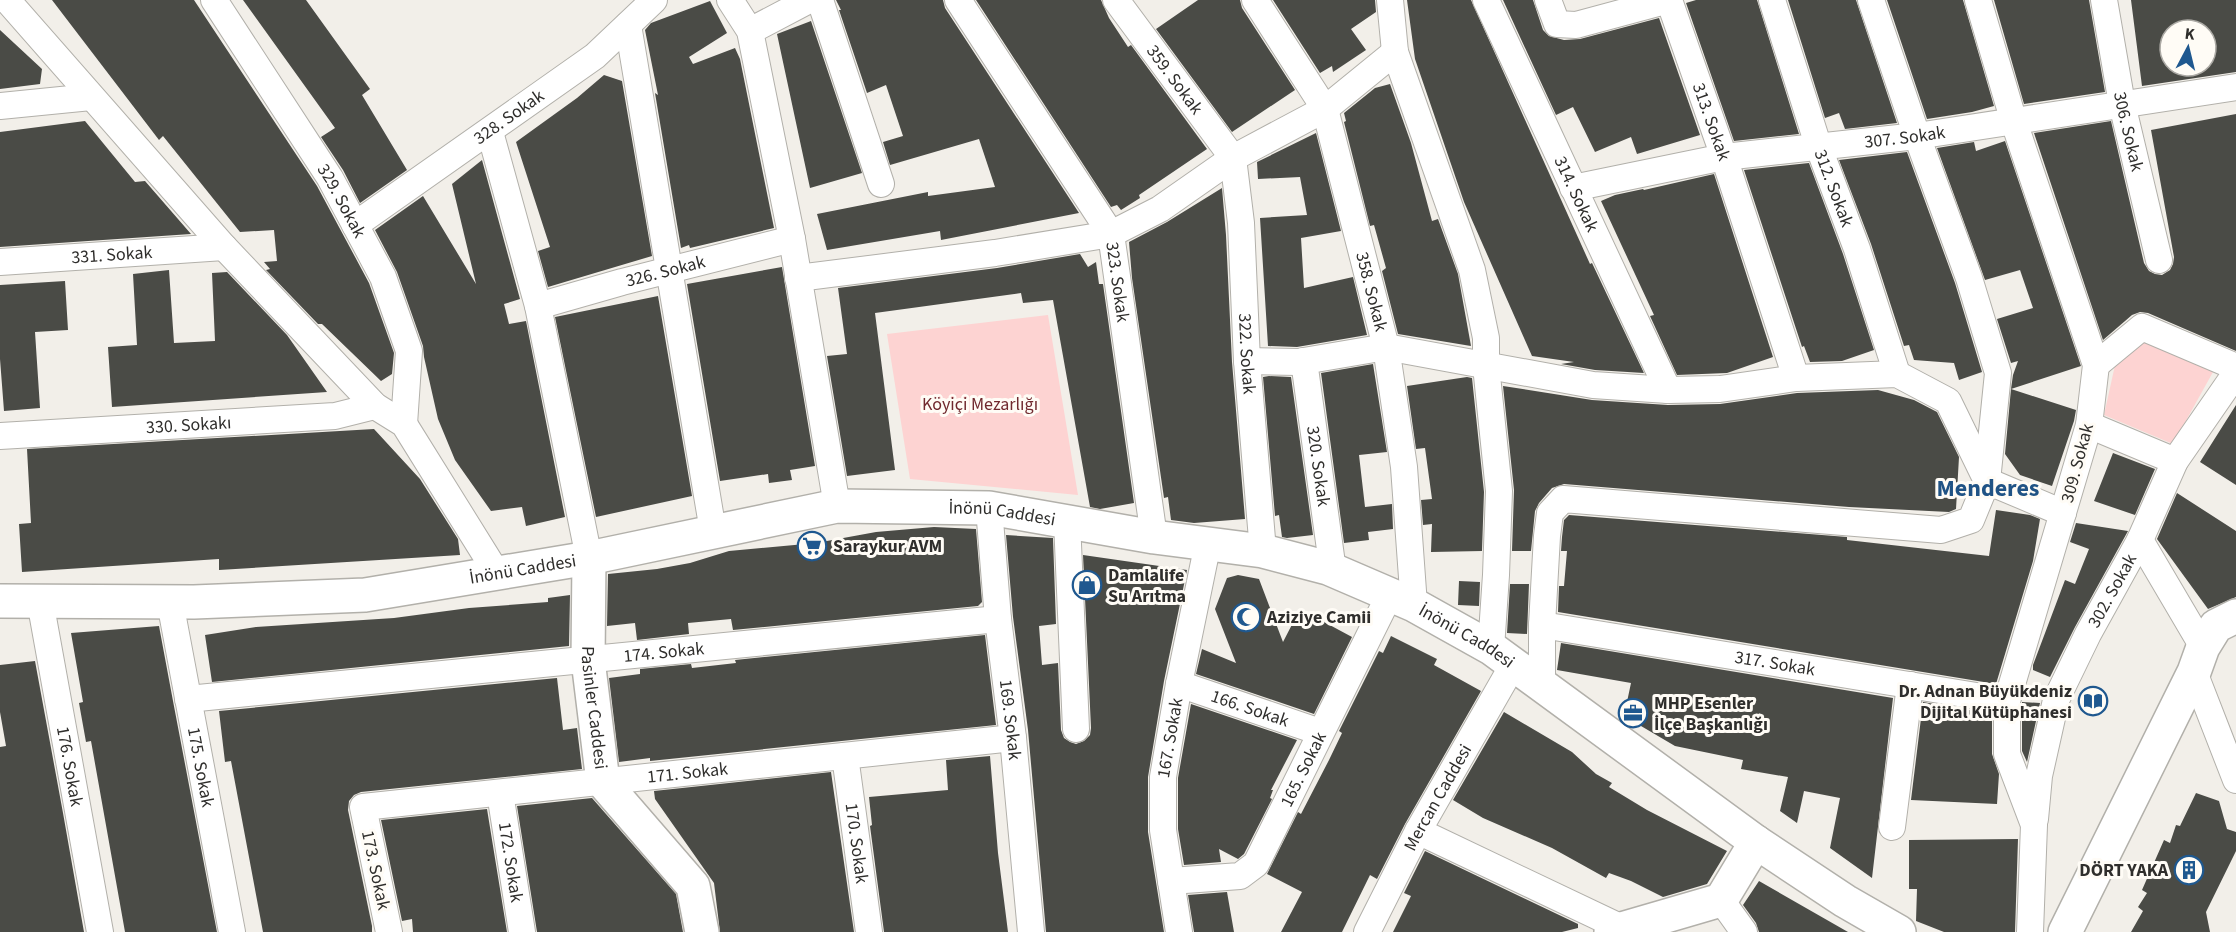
<svg xmlns="http://www.w3.org/2000/svg" width="2236" height="932" viewBox="0 0 2236 932" font-family="'Source Sans 3',sans-serif">
<style>
.green{fill:#fdd3d2}
.building{fill:#4a4b46;fill-rule:evenodd}
.lines{fill:none;stroke-linecap:round;stroke-linejoin:round}
.street-casing{stroke:#b2b0aa;stroke-width:28}
.secondary-casing{stroke:#b2b0aa;stroke-width:36}
.street{stroke:#fff;stroke-width:26}
.secondary{stroke:#fff;stroke-width:33}
.labels{text-anchor:middle;stroke-width:6;stroke-linejoin:round;paint-order:stroke}
.street-label{font-size:18px;fill:#2f2e2c;stroke:#fffcf6}
.park-label{font-size:18px;fill:#70292e;stroke:#fffcf6}
.poi-label{font-size:18px;font-weight:bold;fill:#2f2e2c;stroke:#fffcf6;text-anchor:start}
.district-label{font-size:24px;font-weight:bold;fill:#205385;stroke:#fffcf6}
</style>
<rect width="100%" height="100%" fill="#f2efe9"/>
<path class="green" d="M1048,315l30,180 -168,-16 -23,-145z
M2151,336l62,36 -40,72 -69,-29 13,-59z"/>
<path class="building" d="M52,0h142l123,186 52,97 25,70 -2,21 -11,7 -59,-57h-4l-52,-54 4,-1 -6,-7 13,-1 -3,-31 -34,2 -77,-96 -4,4z
M243,0h63l64,89 -8,6 45,75 -47,33 -17,-33 -22,-33 14,-9z
M836,0h107l2,8 134,205 -138,27 -1,-9 -113,19 -10,-36 111,-22v4l67,-9 -16,-48 -89,26 -7,-23 20,-6 -17,-51 -19,8 -28,-83h2z
M976,0h125l8,18 19,29 3,-2 76,104 -68,46 1,3 -19,12 -4,-5 -6,2z
M1198,0h42l2,8 53,82 -63,42 -76,-103z
M1273,0h102l1,12 -25,17 15,21 -33,22 -1,-6 -12,7z
M1407,0h64l119,264 2,-1 52,110 -49,-3 -34,-6 13,-2 -42,-6 -68,-154 -49,-143z
M1503,0h30l10,30 6,6 15,4 16,-1 79,-21 41,117 -63,19 -6,-17 -36,15 -22,-45 -17,8z
M1696,0h61l42,134 -65,7 -48,-138z
M1788,0h68l41,123 -52,6 -6,-16 -14,5z
M1887,0h76l31,106 -22,6 -45,7z
M1994,0h95l16,92 -81,12z
M2131,0h105v72l-94,14zM2170,30h36v36h-36z
M710,1l17,32 -38,24 4,7 42,-16 5,11 34,169 -84,20 -1,-3 -8,3 -26,-155 3,2 -13,-65 6,-7z
M811,21l51,152 -52,15 -33,-154z
M0,30l42,39 -2,15 -40,5z
M604,75l18,6 30,175 -104,31 -10,-36 12,-4 -34,-105 61,-44z
M1390,84l21,59 21,78 6,-2 20,55 13,72 -73,-12 -16,-63 4,-3 -12,-43 -4,1 -26,-104 2,-1 -2,-8 31,-25z
M2236,114v237l-88,-38 -8,-1 -8,3 -29,25 -69,-207 77,-12 33,142 5,8 6,3 7,1 8,-5 3,-6 1,-7 -23,-127z
M85,121l50,61 10,-1 46,53 -191,13v-115z
M1316,133l25,98 -40,7 3,50 49,-11 14,58 -70,12 -29,-1 -8,-128 47,-3 -7,-38 -42,2 -1,-17z
M2005,141l76,225 -70,23 2,-14 5,-14 -7,2 -14,-44 36,-11 -13,-38 -35,10 -48,-132 37,-6 2,9z
M1907,152l48,131 27,89 -23,8 -5,-17 -40,-3 -5,-15 -5,1 -33,-102 -32,-84z
M482,160l38,139 -16,5 5,20 17,-3 39,196 -39,9 -4,-19 -31,4 -36,-51 -17,-41 -14,-62 -1,-11 -26,-74 -22,-42 48,-34 53,88 -24,-100z
M1809,163l34,91 31,96 -32,11 -32,1 -6,-16 -2,1 -58,-177z
M1714,174l59,183 -46,16 -50,2 -27,-59 4,-1 -53,-114 14,-6 28,-6 1,1z
M1222,188l4,47 6,127 13,157 -51,4 -23,-3 -3,-23 -4,1 -32,-220 -3,-36 38,-20z
M1080,254l8,13 8,-5 3,22h4l31,219 -34,6 -10,-2 -37,-207 -30,3 -2,-10 -146,20 20,157 -48,6 -20,-120 20,-2 -9,-66 159,-20z
M782,267l33,199 -25,4 2,10 -23,3 -1,-9 -48,7 -33,-197z
M169,270l5,73 41,-2 -3,-68 15,-1 60,63 40,57 -215,15 -4,-60 29,-2 -4,-71z
M65,281l3,49 -33,2 5,76 -36,3 -4,-52v-74z
M658,296l34,200 -96,21 -41,-200z
M1373,364l14,88 -28,3 6,52 27,-3 1,25 -25,3 1,8 -25,3 -23,-170z
M1269,376l22,1 22,158 -26,3 -5,-1 -3,-22 -4,1 -12,-139z
M1467,377l5,1 12,114 -2,59 -51,1 1,-28 -9,1 -2,-25 11,-1 -7,-51 -9,1 -9,-63z
M1503,386l89,14 76,5 52,-1 77,-11 81,-3 36,10 23,12 22,45 -3,52 -7,3 -100,-5 -285,-23 -12,4 -13,15 -4,8 -4,40h-19l2,-61z
M2011,389l65,21 -2,11 -22,65 -32,-11 -15,-21z
M2236,405v80l-36,-23z
M374,429l46,50 38,60 2,16 -241,15v-11l-197,13 -3,-48 12,-1 -4,-74z
M2113,453l42,16 -20,46 -41,-14z
M2177,493l59,38v66l-28,12 -51,-70z
M1996,510l34,5 10,4 -7,42 -37,123 -438,-72 1,-26h5l3,-35h-6l1,-14 2,-17 5,-5 278,22v3l142,16z
M2076,523l52,8 -53,96 -25,50 -17,-7v-5l32,-85 10,4 14,-35 -19,-7z
M934,527l42,2 6,73 -4,4 -245,24 -2,-11 -43,4 1,11 -52,6 -2,-17 -28,3 1,-52 49,-5 33,-6 39,-12 87,-8 60,-11z
M1006,535l47,3 3,86 -17,2 3,39 16,-2 3,67 3,8 6,4 6,2 8,-3 6,-6 1,-7 -8,-173 104,15 -23,111 -16,96v55l16,100h-118l-18,-202 -15,-113z
M1238,575l21,4 24,63 17,-33 52,28 -38,77 -118,-40 6,-25 34,14 -21,-54 12,-31z
M1459,581l21,1 -1,24 -21,-1z
M1510,584h19l-2,50 -20,-1z
M570,595l-1,51 -357,36 -7,-47 51,-8 138,-9 75,-10 79,-6v-4z
M159,626l14,75 44,231h-92l-34,-191 -5,1 -7,-39 4,-1 -12,-69z
M985,635l11,90 -346,36v-3l-31,4 -10,-84 31,-4v-5l51,-5 1,4 44,-5 -1,-3z
M1391,636l46,23 -3,6 47,26 -76,133 -28,55 -7,-4 -28,57h-61l21,-40 -35,-18 31,-62 3,2 28,-54 13,-27 -3,-2 40,-80 4,2z
M1561,643l332,55 -21,180 -42,-30 10,-50 -36,-7 -7,32 -17,-12 8,-34 -47,-8 2,-9 -68,-14 -51,-30 7,-33 -74,-13z
M35,661l28,152 21,119h-84v-185l6,-1 -6,-34v-47z
M557,678l6,52 14,-2 5,41 -221,23 -7,3 -5,6 -1,9 24,116v6h-109l-32,-171 -6,1 -6,-51z
M1923,702l69,12v40l7,20 -2,30 -86,-4z
M2022,702l18,1 -13,59 -5,-11z
M1191,704l106,36 -26,50h2l-3,8 2,1 -28,55 -6,5 -19,-10 2,13 -37,3 -6,-36v-51z
M1504,712l68,40 24,22 16,9 -3,4 38,23 80,41 -20,33 -44,13 -32,-16 -22,-8 -3,5 -54,-30 -69,-30 -30,-18z
M990,756l8,97 10,79h-124l-14,-106 2,-1 -3,-28 79,-7 -2,-30z
M831,772l23,160h-134l-6,-49 -59,-84 -1,-8z
M2196,793l23,8 8,28 9,3v19l-30,61 4,20h-79l12,-21 -5,-4 9,-14 -5,-3 22,-50 6,3 6,-18 4,1z
M592,798l84,96 7,38h-146l-20,-126z
M487,809l20,123h-94l-1,-13 -10,2 -21,-101z
M2018,839l-3,93h-71l-28,-11 1,-32h-8v-49z
M1425,851l153,73v4l-16,4h-169l18,-36 -7,-3z
M1759,881l89,51h-89l-3,-9 -13,-18z
M1227,892l7,40h-40l-6,-37z"/>
<g class="lines">
<g class="street-casing">
<g id="street">
<path d="M7,0l217,247 151,159 29,18 94,151"/>
<path id="s1" d="M214,0l116,178 53,99 26,74 -5,73"/>
<path d="M730,0l20,31 42,208 45,267"/>
<path d="M820,0l61,184"/>
<path id="s2" d="M958,0l153,234 43,303"/>
<path id="s3" d="M1116,0l117,158 8,65 6,138 16,190"/>
<path id="s4" d="M1255,0l70,109 61,238 18,120 10,138"/>
<path d="M1390,0l5,52 77,218 14,68v28l13,125 -3,84 -5,73"/>
<path id="s5" d="M1486,0l182,390"/>
<path id="s6" d="M1548,0l9,24 19,1 93,-25 55,157 72,221"/>
<path id="s7" d="M1772,0l47,148 38,101 40,125"/>
<path d="M1978,0l36,122 82,243 -7,60 -82,276v53l27,71 -4,107"/>
<path id="s8" d="M2104,0l18,104 37,156"/>
<path d="M628,25l85,506"/>
<path d="M750,31l59,-31"/>
<path d="M0,106l91,-9"/>
<path d="M490,132l48,174 51,252"/>
<path id="s9" d="M1573,188l151,-31 193,-21 319,-49"/>
<path id="s10" d="M355,225l240,-169 59,-56"/>
<path id="s11" d="M0,262l224,-15"/>
<path d="M798,278l197,-25 116,-19 49,-25 73,-51 92,-49 70,-57"/>
<path id="s12" d="M538,306l84,-24 170,-43"/>
<path d="M1247,361l51,1 88,-15 207,38 75,5 52,-1 76,-11 101,-4 51,27 39,80 76,32"/>
<path id="s13" d="M1304,361l29,210"/>
<path d="M2096,365l46,-38 94,40"/>
<path d="M2089,425l86,36"/>
<path id="s14" d="M0,436l335,-20 40,-10"/>
<path id="s15" d="M989,508l9,111 15,119 18,194"/>
<path d="M1067,521l9,208"/>
<path d="M2140,540l63,107"/>
<path id="s16" d="M40,601l60,331"/>
<path id="s17" d="M170,602l62,330"/>
<path id="s18" d="M1542,625l465,76"/>
<path d="M2194,672l42,108"/>
<path id="s19" d="M1179,684l141,48"/>
<path d="M1542,685v-60l5,-89 3,-23 13,-14 378,31 30,-10 16,-39 11,-108 -29,-95 -52,-142 -46,-136"/>
<path id="s20" d="M188,699l810,-80"/>
<path id="s21" d="M845,756l24,176"/>
<path id="s22" d="M500,793l22,139"/>
<path id="s23" d="M2035,819l4,-43 17,-76 32,-66 52,-94 35,-79 61,-88"/>
<path d="M1892,827l18,-142"/>
<path d="M1418,831l206,98 1,3"/>
<path id="s24" d="M1171,881l69,-5 16,-12 133,-268"/>
<path d="M1721,900l23,32"/>
<path id="s25" d="M389,932l-26,-125 650,-69"/>
<path id="s26" d="M1179,932l-16,-102v-53l16,-93 29,-141"/>
<path id="s27" d="M1367,932l51,-101 95,-166"/>
</g>
</g>
<g class="secondary-casing">
<g id="secondary">
<path id="s28" d="M589,558l-1,102 15,122 90,104 9,46"/>
<path id="s29" d="M0,601l194,1 171,-7 224,-37 248,-52 152,2 165,29 109,14 65,17 86,37 77,43 265,194 89,59 54,31"/>
<path d="M1611,932l110,-32 35,-58"/>
<path d="M2065,932l129,-260 9,-25 13,-21 20,-10"/>
</g>
</g>
<use href="#street" class="street"/>
<use href="#secondary" class="secondary"/>
</g>
<defs>
<g id="supermarket-ring" transform="scale(1.5)"><circle r="9.5" fill="#fffcf6" stroke="#1f588f" stroke-width="1.5"/><path d="M-6-5.5h2.5l.6 2H6L4.5 2H-2.5L-4.4-4H-6ZM-1.5 3.2a1.3 1.3 0 1 0 .1 0ZM3 3.2a1.3 1.3 0 1 0 .1 0Z" fill="#1f588f"/></g>
<g id="shop-ring" transform="scale(1.5)"><circle r="9.5" fill="#fffcf6" stroke="#1f588f" stroke-width="1.5"/><path d="M-5-2.5h2.3a2.7 3.5 0 0 1 5.4 0H5L5.5 6h-11ZM-1.5-2.5h3a1.5 2.3 0 0 0-3 0Z" fill="#1f588f"/></g>
<g id="mosque-ring" transform="scale(1.5)"><circle r="9.5" fill="#fffcf6" stroke="#1f588f" stroke-width="1.5"/><path d="M3.5-4.9A6 6 0 1 0 3.5 4.9A5 5 0 1 1 3.5-4.9Z" fill="#1f588f"/></g>
<g id="library-ring" transform="scale(1.5)"><circle r="9.5" fill="#fffcf6" stroke="#1f588f" stroke-width="1.5"/><path d="M-6-4Q-3-5.5-.7-3.5V5Q-3 3-6 4ZM6-4Q3-5.5 .7-3.5V5Q3 3 6 4Z" fill="#1f588f"/></g>
<g id="office-ring" transform="scale(1.5)"><circle r="9.5" fill="#fffcf6" stroke="#1f588f" stroke-width="1.5"/><path d="M-6-3h4V-5.5h4V-3h4V5H-6ZM-1-4.5V-3h2v-1.5ZM-6 0V1H6V0Z" fill="#1f588f"/></g>
<g id="building-ring" transform="scale(1.5)"><circle r="9.5" fill="#fffcf6" stroke="#1f588f" stroke-width="1.5"/><path d="M-4-6H4V6H1V3H-1V6H-4ZM-2.5-4.3h1.7v1.8h-1.7ZM.8-4.3h1.7v1.8H.8ZM-2.5-1h1.7V.8h-1.7ZM.8-1h1.7V.8H.8Z" fill="#1f588f"/></g>
</defs>
<g fill-rule="evenodd">
<use href="#supermarket-ring" x="812" y="546"/>
<use href="#shop-ring" x="1087" y="585"/>
<use href="#mosque-ring" x="1246" y="617"/>
<use href="#library-ring" x="2093" y="701"/>
<use href="#office-ring" x="1633" y="713"/>
<use href="#building-ring" x="2189" y="870"/>
</g>
<g class="labels">
<g class="street-label">
<text dy="6" stroke="none"><textPath href="#s3" startOffset="99">359. Sokak</textPath></text>
<text dy="6" stroke="none"><textPath href="#s10" startOffset="188">328. Sokak</textPath></text>
<text dy="6" stroke="none"><textPath href="#s6" startOffset="270">313. Sokak</textPath></text>
<text dy="6" stroke="none"><textPath href="#s8" startOffset="134">306. Sokak</textPath></text>
<text dy="6" stroke="none"><textPath href="#s9" startOffset="336">307. Sokak</textPath></text>
<text dy="6" stroke="none"><textPath href="#s7" startOffset="198">312. Sokak</textPath></text>
<text dy="6" stroke="none"><textPath href="#s5" startOffset="214">314. Sokak</textPath></text>
<text dy="6" stroke="none"><textPath href="#s1" startOffset="238">329. Sokak</textPath></text>
<text dy="6" stroke="none"><textPath href="#s11" startOffset="112">331. Sokak</textPath></text>
<text dy="6" stroke="none"><textPath href="#s12" startOffset="132">326. Sokak</textPath></text>
<text dy="6" stroke="none"><textPath href="#s2" startOffset="328">323. Sokak</textPath></text>
<text dy="6" stroke="none"><textPath href="#s4" startOffset="318">358. Sokak</textPath></text>
<text dy="6" stroke="none"><textPath href="#s3" startOffset="393">322. Sokak</textPath></text>
<text dy="6" stroke="none"><textPath href="#s14" startOffset="189">330. Sokakı</textPath></text>
<text transform="translate(2077 463) rotate(-75)" y="6">309. Sokak</text>
<text dy="6" stroke="none"><textPath href="#s13" startOffset="106">320. Sokak</textPath></text>
<text dy="6" stroke="none"><textPath href="#s29" startOffset="1011">İnönü Caddesi</textPath></text>
<text dy="6" stroke="none"><textPath href="#s29" startOffset="525">İnönü Caddesi</textPath></text>
<text dy="6" stroke="none"><textPath href="#s23" startOffset="244">302. Sokak</textPath></text>
<text dy="6" stroke="none"><textPath href="#s29" startOffset="1497">İnönü Caddesi</textPath></text>
<text dy="6" stroke="none"><textPath href="#s20" startOffset="478">174. Sokak</textPath></text>
<text dy="6" stroke="none"><textPath href="#s18" startOffset="236">317. Sokak</textPath></text>
<text dy="6" stroke="none"><textPath href="#s28" startOffset="150">Pasinler Caddesi</textPath></text>
<text dy="6" stroke="none"><textPath href="#s19" startOffset="75">166. Sokak</textPath></text>
<text dy="6" stroke="none"><textPath href="#s15" startOffset="213">169. Sokak</textPath></text>
<text dy="6" stroke="none"><textPath href="#s26" startOffset="196">167. Sokak</textPath></text>
<text dy="6" stroke="none"><textPath href="#s16" startOffset="168">176. Sokak</textPath></text>
<text dy="6" stroke="none"><textPath href="#s17" startOffset="168">175. Sokak</textPath></text>
<text dy="6" stroke="none"><textPath href="#s24" startOffset="195">165. Sokak</textPath></text>
<text dy="6" stroke="none"><textPath href="#s25" startOffset="454">171. Sokak</textPath></text>
<text dy="6" stroke="none"><textPath href="#s27" startOffset="152">Mercan Caddesi</textPath></text>
<text dy="6" stroke="none"><textPath href="#s21" startOffset="88">170. Sokak</textPath></text>
<text dy="6" stroke="none"><textPath href="#s22" startOffset="70">172. Sokak</textPath></text>
<text transform="translate(376 870) rotate(78)" y="6">173. Sokak</text>
</g>
<g class="park-label">
<text x="980" y="410">Köyiçi Mezarlığı</text>
</g>
<g class="poi-label">
<text x="833" y="552">Saraykur AVM</text>
<text x="1108" y="581">Damlalife<tspan x="1108" dy="21">Su Arıtma</tspan></text>
<text x="1267" y="623">Aziziye Camii</text>
<text x="2072" y="697" text-anchor="end">Dr. Adnan Büyükdeniz<tspan x="2072" dy="21">Dijital Kütüphanesi</tspan></text>
<text x="1654" y="709">MHP Esenler<tspan x="1654" dy="21">İlçe Başkanlığı</tspan></text>
<text x="2168" y="876" text-anchor="end">DÖRT YAKA</text>
</g>
<g class="district-label">
<text x="1988" y="496">Menderes</text>
</g>
</g>
<g transform="translate(2188 48) rotate(7)"><circle r="28" fill="#fffcf6" stroke="#acaaa5" stroke-width="1.5"/>
<path d="M0-4.5L10 22L0 15L-10 22Z" fill="#1f588f"/>
<text y="-9" font-size="16" font-weight="bold" text-anchor="middle" fill="#2f2e2c">K</text>
</g>
</svg>
